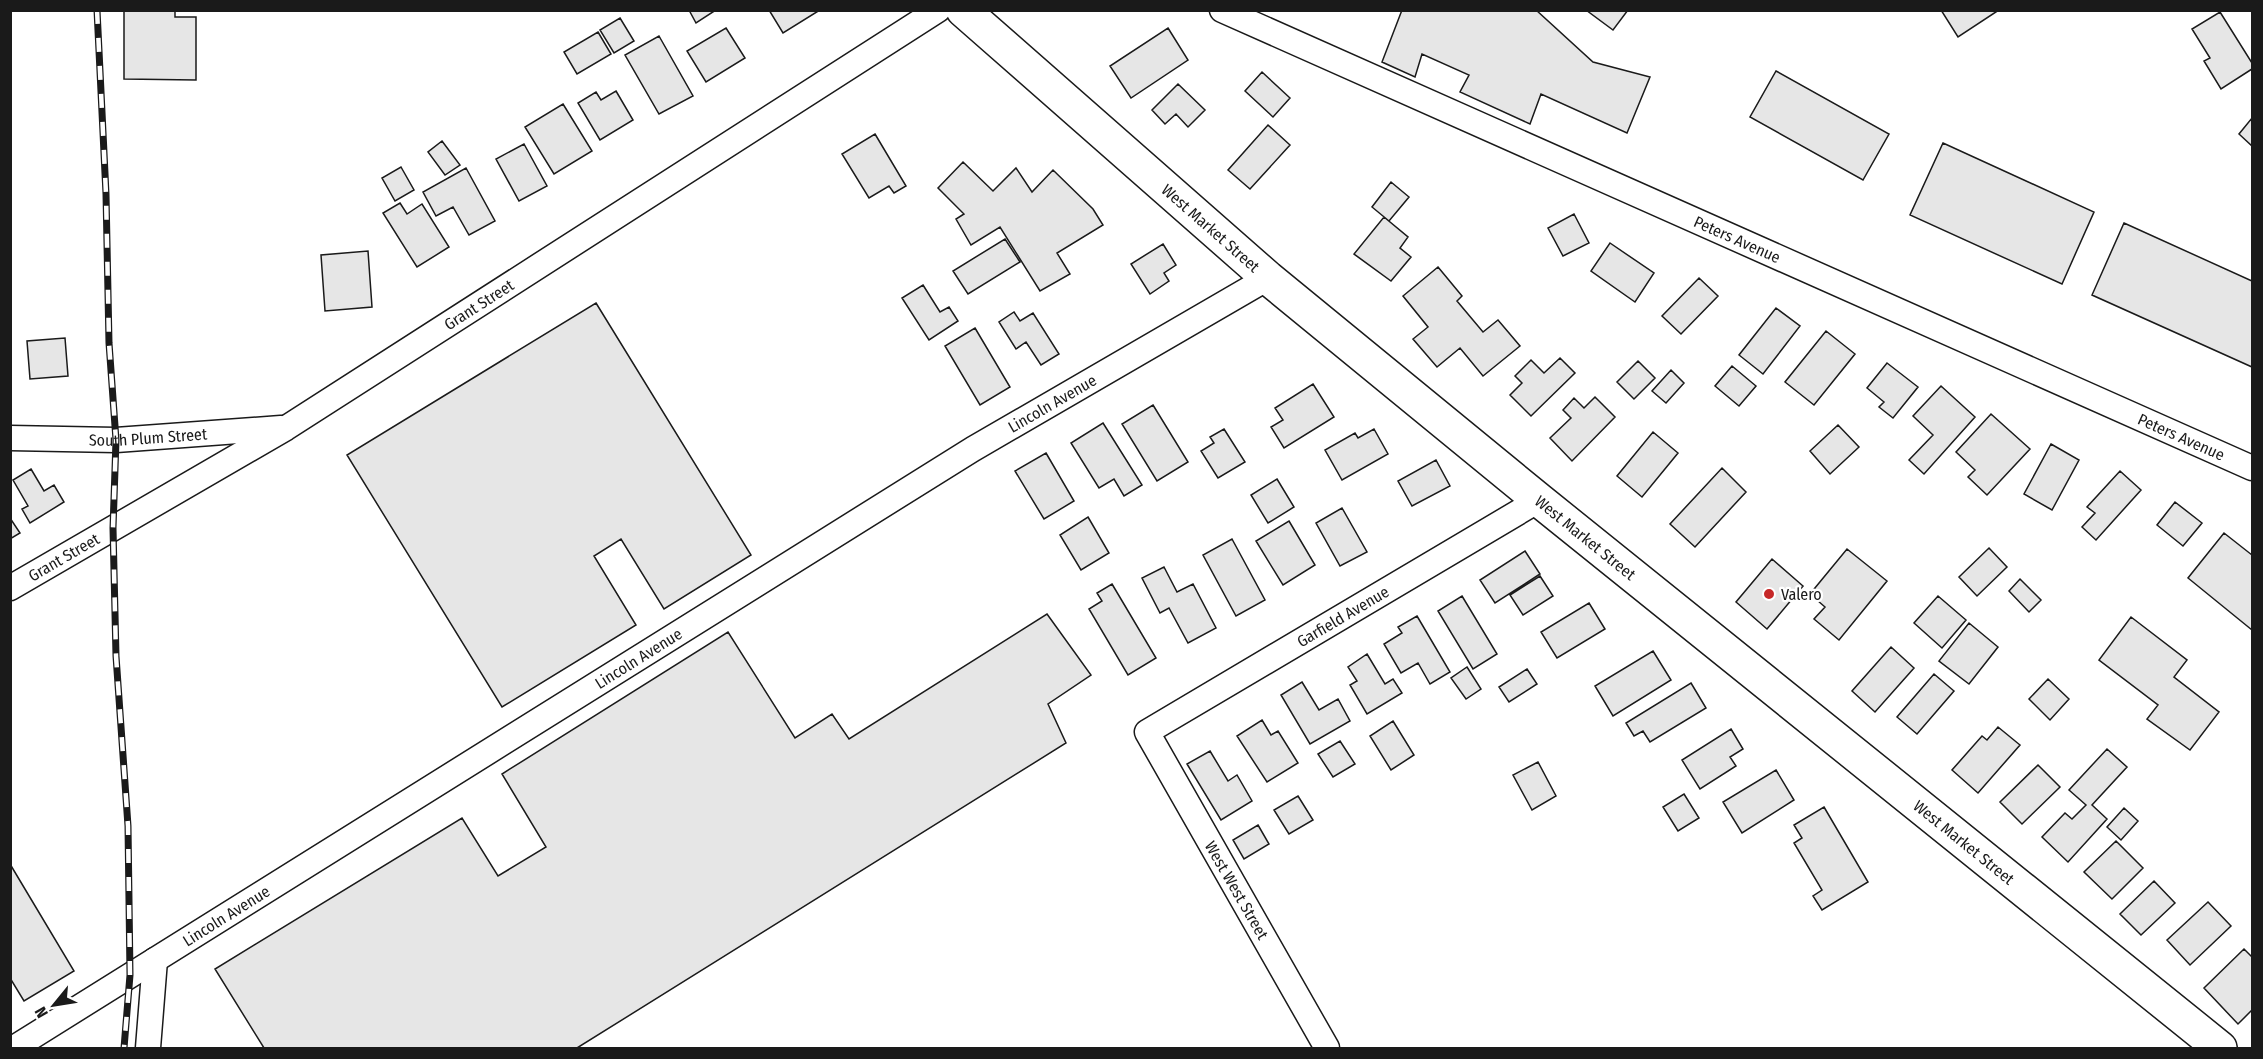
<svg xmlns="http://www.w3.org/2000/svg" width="2263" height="1059" viewBox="0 0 2263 1059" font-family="'Fira Sans Condensed',sans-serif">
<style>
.building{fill:#e6e6e6;stroke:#1a1a1a;stroke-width:1.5}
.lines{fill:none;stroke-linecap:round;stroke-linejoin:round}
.minor-casing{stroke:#1a1a1a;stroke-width:27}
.secondary-casing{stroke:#1a1a1a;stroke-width:36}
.minor{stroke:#fff;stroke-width:24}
.secondary{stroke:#fff;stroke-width:33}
.rail-casing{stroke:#1a1a1a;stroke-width:7}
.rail{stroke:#fff;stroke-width:4.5;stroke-dasharray:14;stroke-linecap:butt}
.poi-dot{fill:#c62828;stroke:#fff;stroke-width:2}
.labels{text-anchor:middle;stroke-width:4.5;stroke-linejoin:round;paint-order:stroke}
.street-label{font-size:16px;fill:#1a1a1a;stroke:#fff}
.poi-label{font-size:16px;fill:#1a1a1a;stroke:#fff;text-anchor:start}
</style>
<rect width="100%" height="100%" fill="#fff"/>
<path class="building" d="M124,10h51v7h21v63l-72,-1z
M689,10h27l-20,13z
M769,10h51l-37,23z
M1402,10h134l57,52 57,15 -23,56 -86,-39 -11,30 -70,-32 9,-17 -47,-21 -7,23 -33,-15z
M1586,10h42l-15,20z
M1941,10h58l-41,27z
M2220,12l32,51v6l-31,20 -17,-28 6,-3 -18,-29z
M620,18l14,23 -20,12 -14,-23z
M726,28l19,30 -39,24 -19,-31z
M1168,28l20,32 -57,38 -21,-32z
M598,32l13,22 -34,20 -13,-22z
M659,36l34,60 -34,18 -34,-59z
M1776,71l113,63 -26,46 -113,-63z
M1262,72l28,26 -17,19 -28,-26z
M1178,84l27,26 -17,17 -12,-13 -11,10 -13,-14z
M616,91l17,29 -33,20 -22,-37 18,-11 5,8z
M563,104l29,47 -38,23 -29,-47z
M2252,118v28l-13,-12z
M1268,125l22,20 -40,44 -22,-19z
M875,134l31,52 -12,7 -5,-7 -20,12 -27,-44z
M442,141l18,24 -15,10 -17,-23z
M1943,143l151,69 -32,72 -152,-69z
M524,144l23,42 -28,15 -23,-42z
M963,162l30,29 23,-23 16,24 21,-22 40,39 10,16 -46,28 13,21 -30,17 -40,-64 -29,18 -15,-26 8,-5 -26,-26z
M401,167l13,23 -19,11 -13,-23z
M466,168l29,53 -26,14 -16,-28 -17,9 -13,-24z
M1391,182l18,15 -20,24 -17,-14z
M400,203l7,11 15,-10 27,43 -32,20 -34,-54z
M1574,214l15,29 -26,13 -15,-28z
M1384,217l24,20 -8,11 11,9 -20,24 -37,-27z
M2124,223l128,58v86l-160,-72z
M1005,239l15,23 -52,32 -15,-23z
M1610,243l44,30 -19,29 -44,-31z
M1163,244l13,21 -12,8 5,8 -19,13 -19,-30z
M368,251l4,56 -47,4 -4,-56z
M1438,267l24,29 -5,5 26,31 15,-12 22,26 -37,30 -23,-28 -23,19 -24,-28 15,-12 -25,-31z
M1699,278l19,18 -37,38 -19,-18z
M923,285l17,27 9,-5 9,14 -29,19 -27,-42z
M596,303l155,252 -87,54 -43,-70 -27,17 42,69 -134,82 -155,-252z
M1776,308l24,18 -37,48 -24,-19z
M1014,312l6,9 13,-8 26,41 -18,11 -15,-23 -10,7 -17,-27z
M975,328l35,59 -30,18 -35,-59z
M1826,331l29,23 -41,51 -29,-23z
M65,338l3,38 -38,3 -3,-38z
M1560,358l15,15 -44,43 -21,-21 12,-12 -7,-7 16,-16 13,13z
M1638,361l17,17 -21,21 -17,-17z
M1887,363l31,24 -25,31 -14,-11 5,-5 -17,-14z
M1732,366l24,20 -17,20 -24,-20z
M1671,370l13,13 -18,20 -14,-12z
M1313,384l21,33 -50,31 -13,-21 12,-7 -8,-12z
M1941,386l34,31 -51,57 -15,-14 24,-25 -20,-19z
M1595,397l20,20 -43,44 -22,-23 21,-20 -8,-8 11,-12 10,10z
M1153,405l35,57 -31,19 -35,-57z
M1991,414l39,35 -43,46 -19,-18 7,-7 -19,-18z
M1103,423l39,62 -18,11 -10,-17 -15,9 -28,-45z
M1838,425l21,22 -29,27 -20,-23z
M1224,429l21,33 -27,16 -17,-27 13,-8 -4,-6z
M1374,429l14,25 -46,26 -17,-30 30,-17 3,5z
M1653,432l25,21 -36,44 -25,-21z
M2051,444l28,16 -27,50 -28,-16z
M1046,453l28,48 -30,18 -29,-48z
M1436,460l14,26 -38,20 -14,-25z
M1722,468l24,24 -51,55 -25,-23z
M31,469l13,22 10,-6 10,17 -34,21 -8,-14 6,-3 -15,-26z
M2120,471l21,19 -45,50 -14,-13 13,-14 -8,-6z
M1277,479l17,28 -26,16 -17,-28z
M2175,502l27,21 -19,23 -26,-21z
M1342,508l25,44 -27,14 -24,-43z
M1088,517l21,36 -28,17 -21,-35z
M10,518l10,15 -10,6z
M1289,521l26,44 -32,20 -27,-44z
M2224,533l28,22v75l-64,-52z
M1232,539l33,61 -29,16 -33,-61z
M1989,548l18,19 -30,29 -18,-19z
M1847,549l40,32 -48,59 -25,-21 11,-12 -15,-13z
M1525,551l15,23 -45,29 -15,-23z
M1772,559l31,27 -36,43 -31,-27z
M1164,567l13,25 16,-8 23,44 -28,15 -19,-35 -9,5 -18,-35z
M1540,576l13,20 -30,19 -13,-20z
M2020,579l21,21 -12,12 -20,-21z
M1112,584l44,74 -28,17 -39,-66 13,-8 -5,-8z
M1462,596l35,58 -24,15 -35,-58z
M1938,596l28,24 -24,28 -28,-25z
M1589,603l16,26 -48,29 -16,-26z
M1047,614l44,61 -43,29 18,39 -489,305h-313l-49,-79 247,-151 36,58 48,-29 -44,-73 226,-142 67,106 37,-24 17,25z
M1417,616l33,56 -20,12 -12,-21 -17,10 -17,-29 18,-11 -4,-6z
M2131,617l56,43 -13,17 45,35 -29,38 -43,-31 11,-14 -59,-45z
M1969,623l29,24 -29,37 -30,-23z
M1891,647l23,21 -39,44 -23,-21z
M1653,651l18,29 -58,36 -18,-30z
M1367,654l18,30 8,-5 9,14 -35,21 -17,-29 7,-4 -9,-14z
M1467,667l14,22 -15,10 -15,-21z
M1527,669l10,15 -28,18 -10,-15z
M1934,674l20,17 -37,43 -20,-17z
M2048,679l21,20 -19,21 -21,-21z
M1302,682l17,28 19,-11 12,22 -40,23 -29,-49z
M1691,683l15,25 -56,34 -7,-11 -9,5 -8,-13z
M1262,720l9,15 7,-4 20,32 -31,19 -30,-46z
M1393,721l21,34 -23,15 -21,-34z
M1998,727l22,18 -42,48 -26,-23 30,-34 5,4z
M1731,729l12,20 -13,8 6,9 -36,23 -18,-29z
M1340,741l15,23 -22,13 -15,-23z
M2107,749l20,18 -35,38 15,14 -39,43 -26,-25 23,-24 7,6 14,-14 -17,-15z
M1210,751l18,30 9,-6 15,26 -31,19 -34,-56z
M1538,762l18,34 -24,14 -19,-35z
M2038,765l22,22 -38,37 -22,-22z
M1776,770l18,30 -52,33 -19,-31z
M1684,794l15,24 -21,13 -15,-24z
M1298,796l15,24 -24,14 -15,-24z
M1824,807l44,75 -46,28 -9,-14 9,-6 -28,-47 8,-5 -8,-13z
M2124,808l14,13 -17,19 -14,-13z
M1258,825l11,19 -25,15 -11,-19z
M2116,841l27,27 -31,31 -28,-27z
M10,864l64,107 -50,30 -14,-23z
M2154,881l21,22 -34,32 -21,-21z
M2208,902l23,24 -41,39 -23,-25z
M2244,949l8,8v53l-14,14 -34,-36z"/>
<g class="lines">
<g class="minor-casing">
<g id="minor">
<path id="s1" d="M1222,10l1030,458"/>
<path id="s2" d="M10,438l106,2 165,-12"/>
<path id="s3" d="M10,588l276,-160 652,-418"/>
<path id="s4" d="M14,1048l959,-599 295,-171"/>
<path d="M148,1048l7,-88"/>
<path id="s5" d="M1327,1048l-180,-316 392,-232"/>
</g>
</g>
<g class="secondary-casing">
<g id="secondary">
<path id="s6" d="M963,10l305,268 271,222 681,548"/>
</g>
</g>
<use href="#minor" class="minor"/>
<use href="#secondary" class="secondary"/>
<g class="rail-casing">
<path id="rail" d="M97,10l9,184 3,149 7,97 -3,88 3,128 12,170 2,149 -6,73"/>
</g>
<use href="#rail" class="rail"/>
</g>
<circle class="poi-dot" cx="1769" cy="594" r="6"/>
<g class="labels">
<g class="street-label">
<text dy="6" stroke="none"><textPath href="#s6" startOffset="330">West Market Street</textPath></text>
<text dy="6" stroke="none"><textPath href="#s1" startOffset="564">Peters Avenue</textPath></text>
<text dy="6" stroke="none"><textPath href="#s3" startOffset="548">Grant Street</textPath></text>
<text dy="6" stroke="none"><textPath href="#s4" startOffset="1222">Lincoln Avenue</textPath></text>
<text dy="6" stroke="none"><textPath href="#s2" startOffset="138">South Plum Street</textPath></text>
<text dy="6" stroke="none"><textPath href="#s1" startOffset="1050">Peters Avenue</textPath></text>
<text dy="6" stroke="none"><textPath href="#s6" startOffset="816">West Market Street</textPath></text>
<text dy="6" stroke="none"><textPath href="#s3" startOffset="62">Grant Street</textPath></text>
<text dy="6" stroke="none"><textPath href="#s5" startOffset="591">Garfield Avenue</textPath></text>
<text dy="6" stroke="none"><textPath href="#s4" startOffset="736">Lincoln Avenue</textPath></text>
<text dy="6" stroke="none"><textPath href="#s6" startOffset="1302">West Market Street</textPath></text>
<text transform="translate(1237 890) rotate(60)" y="6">West West Street</text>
<text dy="6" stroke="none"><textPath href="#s4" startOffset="250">Lincoln Avenue</textPath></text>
</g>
<g class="poi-label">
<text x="1781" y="600">Valero</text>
</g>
</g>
<rect width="2263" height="1059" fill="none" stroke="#1a1a1a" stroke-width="24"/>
<g transform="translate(54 1005) rotate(240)" stroke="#ffffff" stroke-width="4.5" paint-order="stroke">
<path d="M0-4.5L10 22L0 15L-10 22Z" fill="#1a1a1a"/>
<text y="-9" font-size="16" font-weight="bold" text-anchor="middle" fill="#1a1a1a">N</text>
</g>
</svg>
